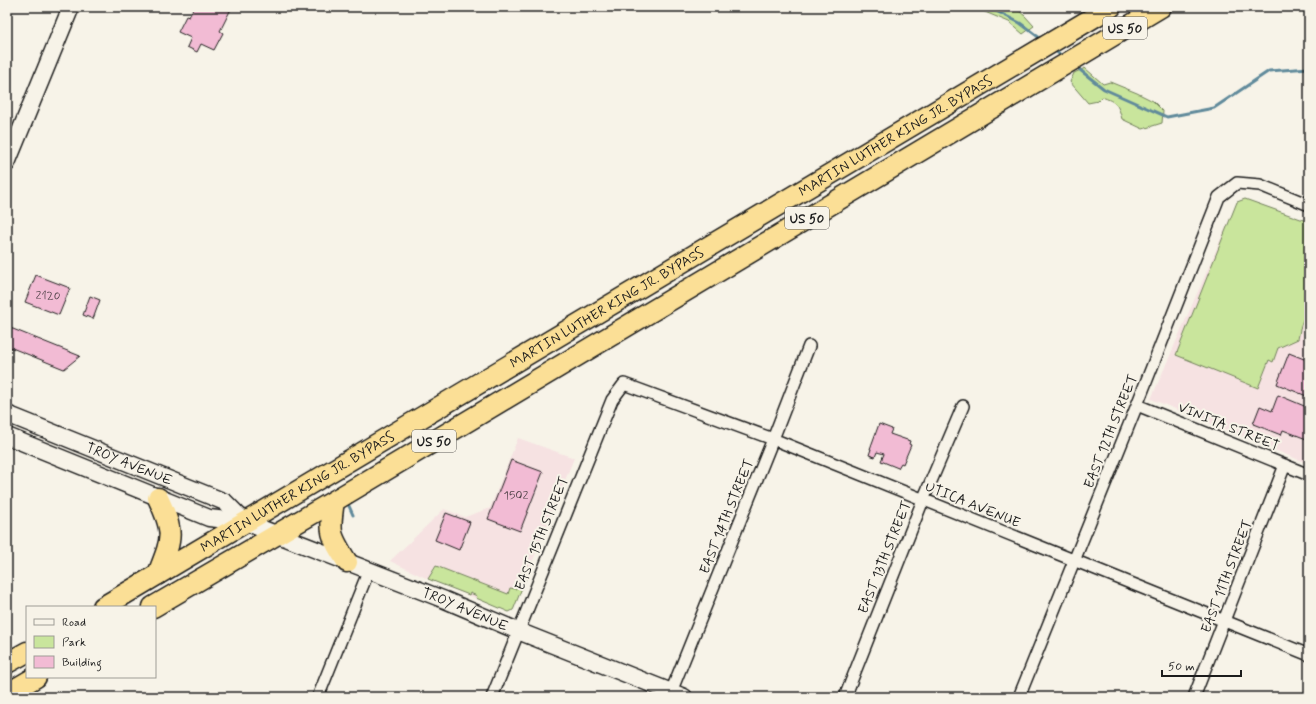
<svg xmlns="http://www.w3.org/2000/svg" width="1316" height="704" viewBox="0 0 1316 704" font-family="Mynerve,sans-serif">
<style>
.built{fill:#f6e2e2}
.green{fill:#c9e59c;stroke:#72805c}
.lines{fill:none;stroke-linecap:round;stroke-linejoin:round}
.stream{stroke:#608a9b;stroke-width:3}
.building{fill:#f2bbd4;stroke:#1c1c1c}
.street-casing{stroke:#1c1c1c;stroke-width:14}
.secondary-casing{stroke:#1c1c1c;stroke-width:19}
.highway-casing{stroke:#1c1c1c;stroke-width:23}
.street{stroke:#f7f3e8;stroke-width:11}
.secondary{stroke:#f7f3e8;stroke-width:16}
.highway{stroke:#fbdf96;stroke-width:20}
.labels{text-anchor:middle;stroke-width:4;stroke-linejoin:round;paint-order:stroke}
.number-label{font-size:12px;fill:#52444a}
.shield{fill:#f7f3e8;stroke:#5e5c59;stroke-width:1}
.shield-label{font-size:13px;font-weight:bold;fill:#1c1c1c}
.street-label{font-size:14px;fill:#1c1c1c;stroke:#f7f3e8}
</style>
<rect width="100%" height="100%" fill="#f7f3e8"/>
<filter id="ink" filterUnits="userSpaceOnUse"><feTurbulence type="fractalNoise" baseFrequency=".025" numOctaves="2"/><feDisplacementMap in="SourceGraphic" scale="8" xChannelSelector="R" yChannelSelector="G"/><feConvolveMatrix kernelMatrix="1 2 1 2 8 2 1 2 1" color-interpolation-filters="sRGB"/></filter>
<g filter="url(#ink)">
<path class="built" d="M1245,199l64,23v242l-158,-65 86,-197z
M518,438l56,20 -61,152 -4,2 -2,-1 -79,-32 -38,-18 54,-52 21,8 25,-9z"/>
<path class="green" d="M973,7h41l11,9 9,10 -11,8 -14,-12z
M1085,68l18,16 7,-2 27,11 16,8 10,10 -1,12 -19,6 -21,-10c-4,-15 -6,-17 -20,-22l-4,4 -10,2 -18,-21 4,-9z
M1245,199l64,23v83l-8,20 -3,14 -20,9 -5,14 -4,-2 -11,28 -82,-33 61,-153z
M526,563l3,7 -15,38 -1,2 -4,2 -33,-14 1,-2 -7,-3 -1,2 -41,-16 8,-13 72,28 2,-6 6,1z"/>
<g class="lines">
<path class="stream" d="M988,7l32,16 21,16
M1053,49l10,8
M1075,66l29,23 63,28 47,-9 55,-37 40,-3
M349,506l4,9"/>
</g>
<path class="building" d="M194,7h39l-1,3 -1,-1 -11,22 3,2 -9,17 -13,-6 -4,8 -10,-5 4,-9 -13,-6 8,-16 3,1z
M36,275l34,13 -11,27 -34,-13z
M90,296l10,4 -7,19 -10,-4z
M8,327l72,29 -16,13 -57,-23z
M1289,353l20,8v36l-32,-13z
M1278,395l31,13v32l-26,-10 -2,5 -28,-11 7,-18 12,5z
M879,424l13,5 -2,5 20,7 -1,3 2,1 -8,19 -2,-1 -3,5 -17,-7 3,-7 -7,-2 -2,5 -6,-2 2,-6h-1z
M511,460l32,12 -23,59 -32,-12z
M446,513l24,9 -11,28 -24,-10z"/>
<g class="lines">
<g class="street-casing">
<path id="street" d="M1137,405l172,70
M318,697l51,-127
M492,697l120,-297 12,-16 149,55 536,216
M669,697l104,-258 36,-93
M845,697l78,-197 40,-94
M1019,697l118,-292 82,-208 18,-14 23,2 49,20
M1194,697l91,-232"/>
</g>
<g class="secondary-casing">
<g id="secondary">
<path d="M7,163l64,-156"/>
<path id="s1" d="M7,414l218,88 20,20"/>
<path id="s2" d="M7,436l202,82 36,4 200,78 73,31 166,66"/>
</g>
</g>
<g class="highway-casing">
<g id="highway">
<path d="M158,498c17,36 14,40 0,76"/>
<path d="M334,501c-5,32 -4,34 13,61"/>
<path id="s3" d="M103,607l1008,-600"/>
<path d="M153,607l181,-106 827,-494"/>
<path d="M7,663l20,-11"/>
<path d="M7,694l29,-17"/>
</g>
</g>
<use href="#street" class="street"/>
<use href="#secondary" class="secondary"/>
<use href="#highway" class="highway"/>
</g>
</g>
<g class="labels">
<g class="number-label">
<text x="48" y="299">2120</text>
<text x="516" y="499">1502</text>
</g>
<g class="shield">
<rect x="1103" y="17" width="44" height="22" rx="3"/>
<rect x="785" y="207" width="44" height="22" rx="3"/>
<rect x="412" y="430" width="44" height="22" rx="3"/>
</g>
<g class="shield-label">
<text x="1125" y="33">US 50</text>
<text x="807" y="223">US 50</text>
<text x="434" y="446">US 50</text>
</g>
<g class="street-label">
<text dy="5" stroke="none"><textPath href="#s3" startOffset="922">MARTIN LUTHER KING JR. BYPASS</textPath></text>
<text dy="5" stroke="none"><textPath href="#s3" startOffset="586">MARTIN LUTHER KING JR. BYPASS</textPath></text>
<text transform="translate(1229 426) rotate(22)" y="5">VINITA STREET</text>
<text transform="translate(1110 431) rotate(-68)" y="5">EAST 12TH STREET</text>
<text dy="5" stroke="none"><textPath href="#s1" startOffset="132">TROY AVENUE</textPath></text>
<text dy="5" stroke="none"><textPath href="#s3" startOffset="226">MARTIN LUTHER KING JR. BYPASS</textPath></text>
<text transform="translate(973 504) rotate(22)" y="5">UTICA AVENUE</text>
<text transform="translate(726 516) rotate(-68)" y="5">EAST 14TH STREET</text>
<text transform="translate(541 533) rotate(-68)" y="5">EAST 15TH STREET</text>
<text transform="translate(884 557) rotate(-68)" y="5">EAST 13TH STREET</text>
<text transform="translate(1226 576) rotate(-69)" y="5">EAST 11TH STREET</text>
<text dy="5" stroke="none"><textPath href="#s2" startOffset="491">TROY AVENUE</textPath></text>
</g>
</g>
<rect width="1316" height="704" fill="none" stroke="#f7f3e8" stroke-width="24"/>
<rect x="12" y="12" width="1292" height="680" fill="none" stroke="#1c1c1c" stroke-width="1.5" filter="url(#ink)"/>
<rect x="26" y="606" width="130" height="72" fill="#f7f3e8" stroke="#9f9d96"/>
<rect x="34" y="619" width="20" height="6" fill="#f7f3e8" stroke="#9f9d96"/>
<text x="62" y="626" font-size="12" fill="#1c1c1c">Road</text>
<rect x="34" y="636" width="20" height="12" fill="#c9e59c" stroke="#9f9d96"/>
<text x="62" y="646" font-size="12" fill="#1c1c1c">Park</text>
<rect x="34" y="656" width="20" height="12" fill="#f2bbd4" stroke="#9f9d96"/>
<text x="62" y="666" font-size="12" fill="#1c1c1c">Building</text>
<path d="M1162 670v6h79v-6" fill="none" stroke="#1c1c1c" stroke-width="2"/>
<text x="1168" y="670" font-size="12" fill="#1c1c1c" stroke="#f7f3e8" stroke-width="3" paint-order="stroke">50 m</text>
</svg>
